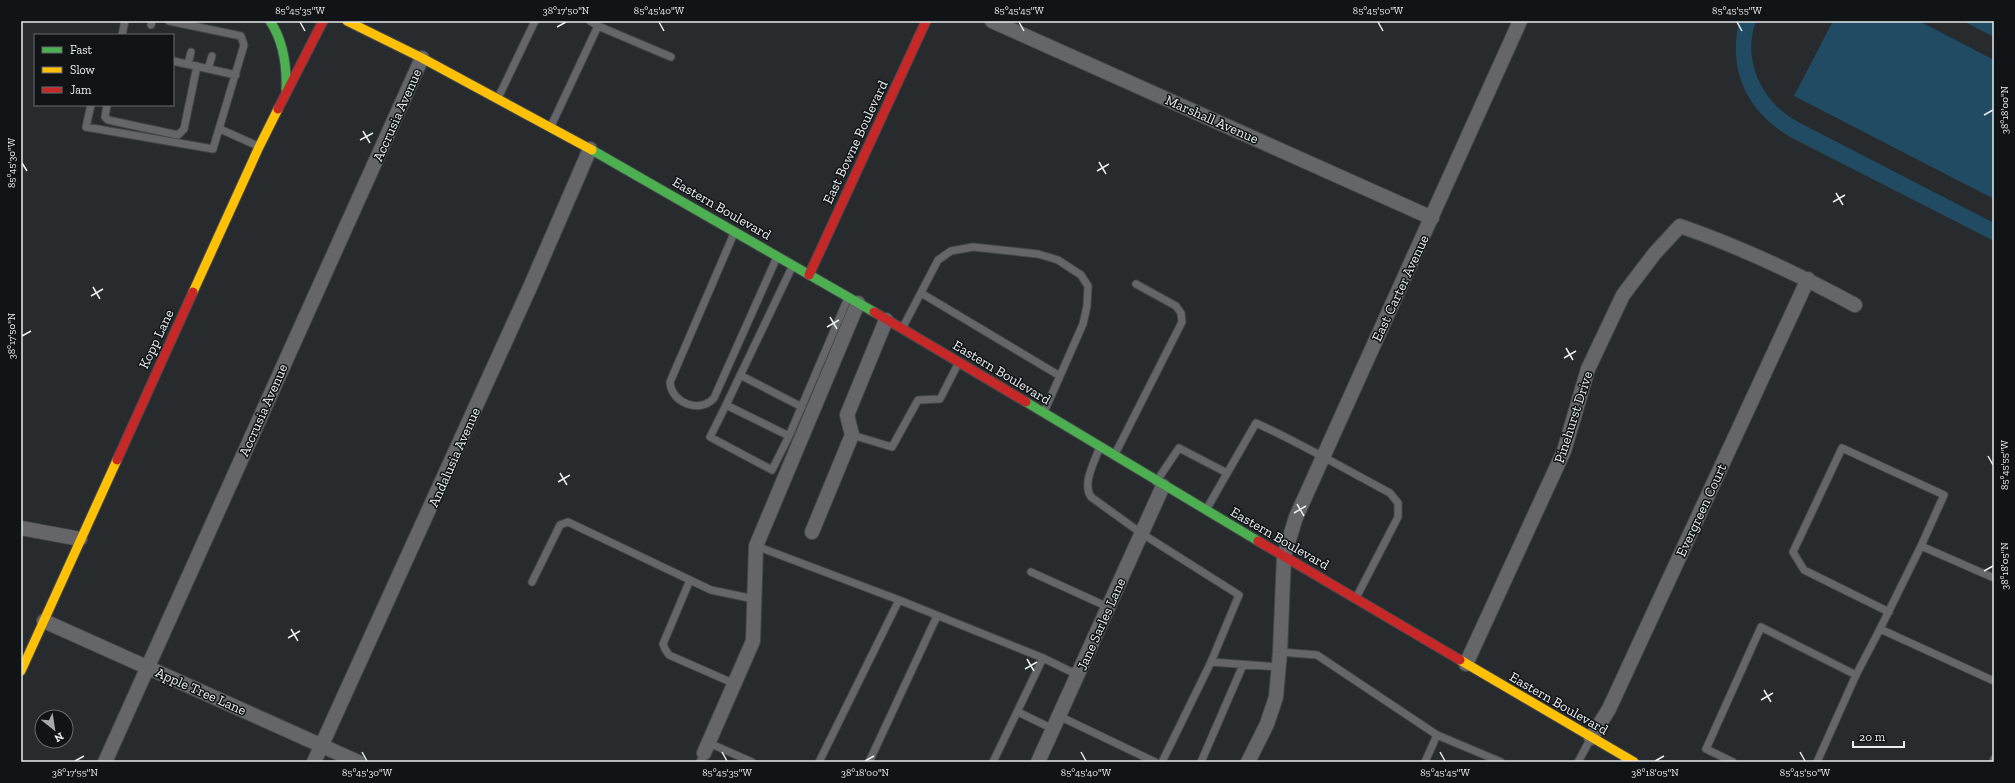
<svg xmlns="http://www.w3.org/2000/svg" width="2015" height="783" viewBox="0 0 2015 783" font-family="'Zilla Slab',serif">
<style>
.green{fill:#204b63}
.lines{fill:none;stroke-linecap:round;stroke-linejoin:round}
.lane-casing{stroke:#44474a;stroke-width:9}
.street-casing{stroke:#44474a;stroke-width:16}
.fast-casing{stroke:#44474a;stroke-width:11}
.slow-casing{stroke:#44474a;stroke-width:11}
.jam-casing{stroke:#44474a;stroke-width:11}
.lane{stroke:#64666a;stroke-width:7}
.street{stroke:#64666a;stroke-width:14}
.fast{stroke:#4caf50;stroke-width:9}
.slow{stroke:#ffc107;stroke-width:9}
.jam{stroke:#c62828;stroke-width:9}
.ticks{fill:none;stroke:#e7edf0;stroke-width:1.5}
.labels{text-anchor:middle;stroke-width:3;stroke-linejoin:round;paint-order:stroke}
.street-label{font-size:14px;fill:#e7edf0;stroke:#101417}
.neatline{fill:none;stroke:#e7edf0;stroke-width:1.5}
.ticks-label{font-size:10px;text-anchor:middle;fill:#e7edf0}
</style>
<rect width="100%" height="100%" fill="#282b2e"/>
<path class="green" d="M1739,21h17c-15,40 7,82 42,101l196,101v18l-204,-104c-44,-27 -62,-66 -51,-116z
M1833,21h86l75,39v139l-200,-103z
M1963,21h31v16z"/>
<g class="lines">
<g class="lane-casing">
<path id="lane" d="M590,21l8,5
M151,25l1,-4
M122,35l3,-14
M173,61l63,14
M188,64l3,-12
M208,69l4,-13
M498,98l37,-77
M91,105l-5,22 127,22 31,-104 -3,-9 -72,-15
M107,105l-2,12 3,3 70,15 6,-6 13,-63
M551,126l47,-100 73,31
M220,129l38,17
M735,231l-65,151c1,21 30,32 44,16l63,-141
M793,265l-67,140 63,31 59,-138
M921,293l139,83
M903,327l35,-67 13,-9 22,-4 65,7 20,6 23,15 7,11 -1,20 -4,18 -39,88
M740,375l62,32
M726,405l-16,32 62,33 17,-34
M852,435l40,12 26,-47 22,-1 19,-37
M1099,449c-5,14 -17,35 -8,48l50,36 98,62 -28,67 -49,100
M1114,456l68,-134 -1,-9 -5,-7 -40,-22
M1156,482l23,-34 48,25
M1206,510l50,-87c46,21 89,46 134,70l8,10v14l-42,81
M756,546l143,54
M1031,572l77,35
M690,580l-27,64 2,5 4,6 66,29
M532,582l28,-57 8,-3 143,68 43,9
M1889,612l-85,-42 -11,-18 49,-104 102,47 -23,51
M1880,629l41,-83 73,32
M1280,652l37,3 120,80 -12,27
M1211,662l68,5
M1856,675l24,-46 114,52
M1018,712l35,17
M1059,716l96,46
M1437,735l64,27
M709,743l43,19
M700,762l4,-9
M819,762l80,-162 144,58 35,17
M869,762l68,-146
M993,762l50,-104
M1201,762l42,-97
M1578,762l13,-24
M1733,762l-27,-13 55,-122 95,48 -39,87
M1993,762l1,-3"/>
</g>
<g class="street-casing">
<path id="street" d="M992,21l440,197
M21,528l59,11
M812,532l40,-97 -5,-20 39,-95
M44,621l314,141
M1466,664l98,-213 24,-82 35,-74 32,-42 25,-27c61,21 118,48 175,79
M1591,738l18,-29 199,-430
M704,753l49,-112 3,-95 102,-243
M105,762l317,-704
M314,762l217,-477 59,-136
M1038,762l125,-276
M1248,762l19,-38 9,-27 4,-45 4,-96 12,-39 224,-496"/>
</g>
<g class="fast-casing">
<path id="fast" d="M270,21c14,21 17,44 16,69
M592,150l282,162
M1026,402l232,139"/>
</g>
<g class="slow-casing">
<path id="slow" d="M347,21l75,37 170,92
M193,292l66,-145 19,-38
M1460,660l174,102
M21,671l96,-211"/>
</g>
<g class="jam-casing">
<path id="jam" d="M278,109l45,-88
M809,275l117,-254
M874,312l152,90
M117,460l76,-168
M1258,541l202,119"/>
</g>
<use href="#lane" class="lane"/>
<use href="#street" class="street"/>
<use href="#fast" class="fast"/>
<use href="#slow" class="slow"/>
<use href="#jam" class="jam"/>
</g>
<path class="ticks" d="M300,22l5,9M659,22l5,9M1019,22l5,9M1378,22l5,9M1737,22l5,9M557,27l9,-5M1984,115l9,-5M363,131l7,12M360,140l13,-7M1099,162l7,12M22,163l5,8M1097,171l12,-7M1836,193l7,12M1833,202l12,-7M93,287l7,12M91,296l12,-7M830,317l7,12M827,327l12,-7M22,336l9,-5M1566,348l7,12M1564,358l12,-7M1988,456l5,9M560,473l7,12M558,482l12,-7M1297,504l7,12M1294,513l12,-7M1984,571l9,-5M291,629l7,12M288,638l12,-7M1027,659l7,12M1025,669l12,-7M1764,690l7,12M1761,700l12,-7M362,752l5,9M722,752l5,9M1081,752l5,9M1440,752l5,9M1800,752l5,9M75,761l9,-5M865,761l9,-5M1655,761l9,-5"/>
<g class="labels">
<g class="street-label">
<text transform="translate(397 115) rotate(-66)" y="5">Accrusia Avenue</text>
<text transform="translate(1212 119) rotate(24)" y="5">Marshall Avenue</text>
<text transform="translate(855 142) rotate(-65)" y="5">East Bowne Boulevard</text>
<text transform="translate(722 208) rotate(30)" y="5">Eastern Boulevard</text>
<text transform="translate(1400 288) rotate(-65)" y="5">East Carter Avenue</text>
<text transform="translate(156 339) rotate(-65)" y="5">Kopp Lane</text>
<text transform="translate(1002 372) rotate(31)" y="5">Eastern Boulevard</text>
<text transform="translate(263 410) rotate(-66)" y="5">Accrusia Avenue</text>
<text transform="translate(1573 417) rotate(-72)" y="5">Pinehurst Drive</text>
<text transform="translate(454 457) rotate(-66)" y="5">Andalusia Avenue</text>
<text transform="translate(1701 510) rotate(-65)" y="5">Evergreen Court</text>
<text transform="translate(1280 538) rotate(30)" y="5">Eastern Boulevard</text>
<text transform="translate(1101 624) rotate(-66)" y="5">Jane Sarles Lane</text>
<text transform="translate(201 691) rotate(24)" y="5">Apple Tree Lane</text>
<text transform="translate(1559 703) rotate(30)" y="5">Eastern Boulevard</text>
</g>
</g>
<rect width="2015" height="783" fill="none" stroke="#101417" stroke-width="44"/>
<rect x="34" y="34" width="140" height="72" fill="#101417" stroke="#666b6e"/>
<rect x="42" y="47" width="20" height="6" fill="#4caf50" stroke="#666b6e"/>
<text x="70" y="54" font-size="12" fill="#e7edf0">Fast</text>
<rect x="42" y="67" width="20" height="6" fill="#ffc107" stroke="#666b6e"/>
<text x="70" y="74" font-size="12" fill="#e7edf0">Slow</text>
<rect x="42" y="87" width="20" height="6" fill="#c62828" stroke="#666b6e"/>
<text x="70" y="94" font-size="12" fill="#e7edf0">Jam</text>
<g transform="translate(54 729) rotate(150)"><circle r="19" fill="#101417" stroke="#666b6e"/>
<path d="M0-3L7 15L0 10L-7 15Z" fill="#a4a9ac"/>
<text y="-6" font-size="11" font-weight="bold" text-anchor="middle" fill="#e7edf0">N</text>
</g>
<path d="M1853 741v6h51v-6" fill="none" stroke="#e7edf0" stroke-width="2"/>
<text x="1859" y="741" font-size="12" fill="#e7edf0" stroke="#101417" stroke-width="3" paint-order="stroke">20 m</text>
<rect x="22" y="22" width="1971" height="739" class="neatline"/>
<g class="ticks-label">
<text x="300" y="14">85°45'35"W</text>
<text x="566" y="14">38°17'50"N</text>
<text x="659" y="14">85°45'40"W</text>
<text x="1019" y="14">85°45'45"W</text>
<text x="1378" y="14">85°45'50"W</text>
<text x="1737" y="14">85°45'55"W</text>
<text transform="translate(2004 110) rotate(-90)" y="4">38°18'00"N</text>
<text transform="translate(11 163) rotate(-90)" y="4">85°45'30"W</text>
<text transform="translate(11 336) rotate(-90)" y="4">38°17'50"N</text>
<text transform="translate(2004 465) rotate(-90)" y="4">85°45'55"W</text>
<text transform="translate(2004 566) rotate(-90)" y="4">38°18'05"N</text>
<text x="75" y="776">38°17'55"N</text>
<text x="367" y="776">85°45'30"W</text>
<text x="727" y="776">85°45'35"W</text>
<text x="865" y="776">38°18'00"N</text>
<text x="1086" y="776">85°45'40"W</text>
<text x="1445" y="776">85°45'45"W</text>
<text x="1655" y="776">38°18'05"N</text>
<text x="1805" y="776">85°45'50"W</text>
</g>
</svg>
